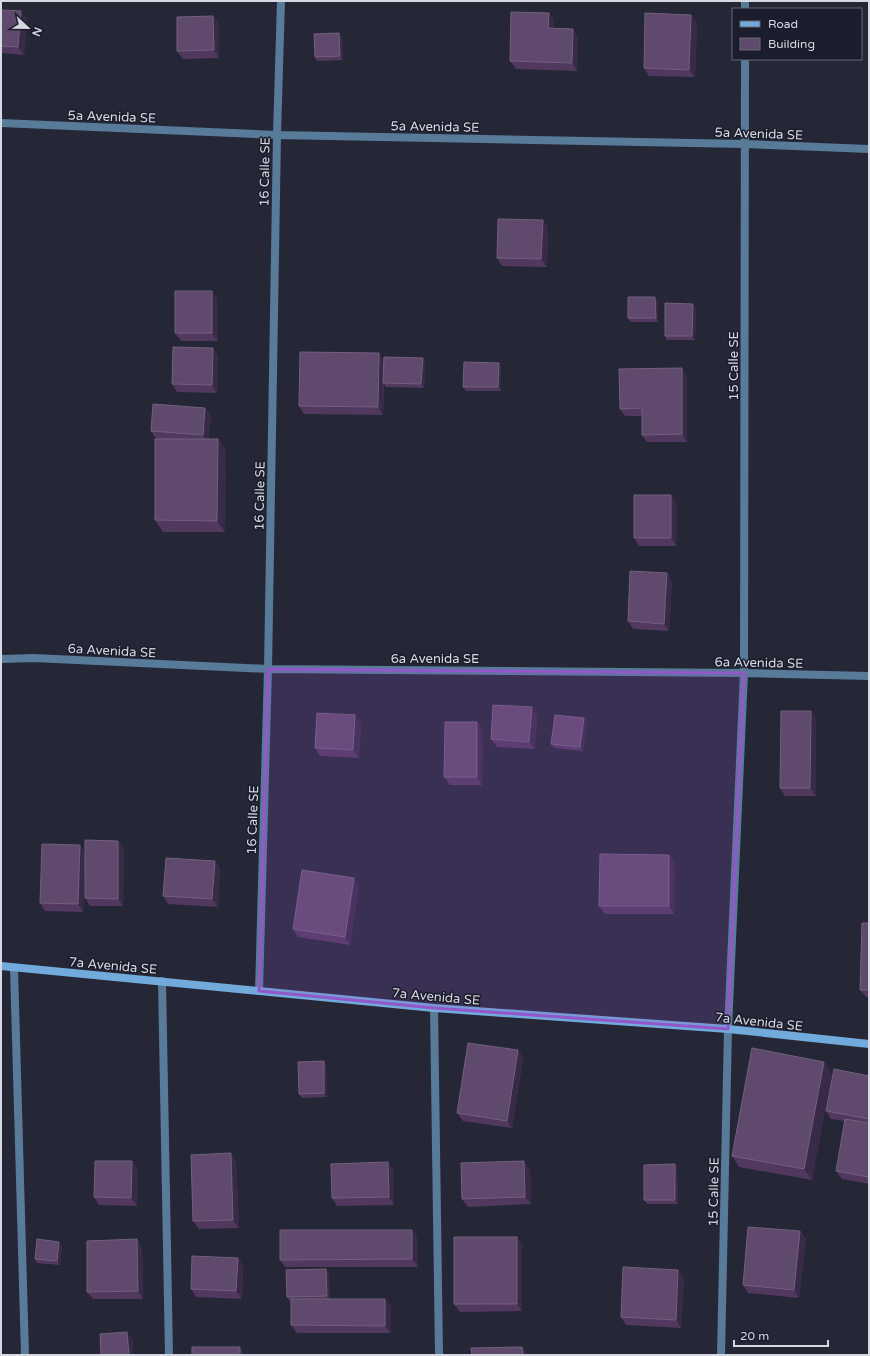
<svg xmlns="http://www.w3.org/2000/svg" width="870" height="1356" viewBox="0 0 870 1356" font-family="'Varela Round',sans-serif">
<style>
.lines{fill:none;stroke-linecap:round;stroke-linejoin:round}
.street{stroke:#587b99;stroke-width:8}
.secondary{stroke:#71aadb;stroke-width:8}
.wall{fill:#51385e}
.shaded-wall{fill:#392a48}
.building{fill:#5f496c;stroke:#72607f}
.marked{fill:#9257c8;fill-opacity:0.2;stroke:#9257c8;stroke-width:3;stroke-linejoin:round}
.labels{text-anchor:middle;stroke-width:3;stroke-linejoin:round;paint-order:stroke}
.street-label{font-size:13px;fill:#d6d8e2;stroke:#1c1d2c}
</style>
<rect width="100%" height="100%" fill="#252737"/>
<g class="lines">
<path class="street" d="M745,9v-8
M1,123l276,12 468,9 124,5
M1,659l33,-1 234,11 476,4 125,3
M14,968l11,387
M162,981l7,374
M259,991l9,-322 9,-534 4,-134
M434,1008l5,347
M721,1355l7,-326 16,-356 1,-614"/>
<path class="secondary" d="M1,966l433,42 294,21 141,15"/>
</g>
<path class="wall" d="M1,10l26,9 -3,36 -23,-2z
M549,13l5,7v8l24,9 -1,34 -61,-2 -6,-8z
M213,16l6,8v34l-36,1 -6,-8z
M697,23l-2,54 -46,-1 -5,-8z
M342,37l1,23 -26,1 -2,-4z
M543,220l5,8 -1,39 -45,-1 -5,-8z
M212,291l5,7 1,43h-37l-6,-8z
M658,301v21h-27l-3,-4z
M696,308l-1,32h-28l-2,-4z
M213,348l5,8 -1,37 -40,-1 -5,-8z
M379,353l5,8 39,-3 2,4 -1,26 -38,-1 -2,-3 -1,31 -79,-1 -5,-8z
M501,367v24h-35l-3,-4z
M687,376v66h-40l-5,-7v-19h-17l-5,-7z
M205,408l6,8 -3,23h10l8,11 -1,82h-62l-8,-12 1,-81 -5,-8z
M677,503l-1,43h-37l-5,-8z
M672,581l-3,50 -36,-2 -5,-8z
M811,711l5,8v77h-31l-5,-8z
M537,715l-2,34 -38,-2 -6,-8z
M584,718l3,4 -4,29 -29,-3 -3,-4z
M477,722l6,7 -1,56h-32l-6,-8z
M361,723l-2,35 -39,-2 -5,-8z
M118,841l6,7 -1,58h-33l-5,-8z
M80,845l5,8 -2,59 -38,-1 -5,-8z
M669,855l6,8 -1,51h-69l-6,-8z
M215,861l5,7 -2,39 -50,-3 -5,-8z
M359,885l-9,60 -52,-8 -5,-8z
M869,923v74h-3l-6,-7z
M518,1050l5,8 -11,70 -49,-7 -6,-8z
M324,1061l2,4 1,32 -25,1 -3,-4z
M832,1073l-20,107 -73,-13 -7,-11z
M869,1076v108l-27,-5 -6,-8 9,-50 -14,-2 -5,-8z
M236,1161l3,67 -40,1 -6,-8z
M675,1164l2,4 1,36h-31l-3,-4z
M138,1169l-1,37 -38,-1 -5,-8z
M530,1169l1,35 -63,3 -6,-8z
M394,1170v35l-57,1 -5,-8z
M412,1230l5,7 1,30h-133l-5,-7z
M800,1231l6,8 -7,59 -51,-5 -5,-8z
M522,1244v67l-62,1 -6,-8z
M62,1246l-2,19 -23,-2 -2,-4z
M142,1247l1,52h-50l-6,-7z
M238,1258l5,8 -1,33 -46,-2 -5,-8z
M678,1270l6,8 -3,50 -55,-3 -5,-8z
M329,1273l1,26h55l6,8v26h-94l-6,-8v-24h-1l-3,-4z"/>
<path class="shaded-wall" d="M21,11l6,8 -3,36 -6,-8z
M549,13l5,7v16l-6,-8z
M691,15l6,8 -2,54 -6,-7z
M213,16l6,8v34l-5,-8z
M573,29l5,8 -1,34 -5,-8z
M339,33l3,4 1,23 -3,-4z
M543,220l5,8 -1,39 -6,-8z
M212,291l5,7 1,43 -6,-8z
M655,297l3,4v21l-2,-4z
M693,304l3,4 -1,32 -3,-4z
M213,348l5,8 -1,37 -5,-8z
M379,353l5,8 -1,54 -5,-8z
M423,358l2,4 -1,26 -3,-4z
M499,363l2,4v24l-3,-4z
M682,368l5,8v66l-5,-8z
M205,408l6,8 -3,27 -5,-8z
M218,439l8,11 -1,82 -8,-11z
M671,495l6,8 -1,43 -5,-8z
M667,573l5,8 -3,50 -5,-7z
M532,707l5,8 -2,34 -6,-7z
M811,711l5,8v77l-6,-8z
M355,715l6,8 -2,35 -6,-8z
M584,718l3,4 -4,29 -3,-4z
M477,722l6,7 -1,56 -5,-8z
M118,841l6,7 -1,58 -5,-7z
M80,845l5,8 -2,59 -5,-8z
M669,855l6,8 -1,51 -5,-8z
M215,861l5,7 -2,39 -6,-8z
M354,878l5,7 -9,60 -5,-8z
M518,1050l5,8 -11,70 -5,-7z
M324,1061l2,4 1,32 -3,-4z
M824,1062l8,11 -20,107 -8,-11z
M231,1153l5,8 3,67 -6,-8z
M132,1161l6,8 -1,37 -6,-8z
M524,1161l6,8 1,35 -6,-7z
M388,1162l6,8v35l-5,-8z
M675,1164l2,4 1,36 -3,-4z
M412,1230l5,7 1,30 -6,-8z
M800,1231l6,8 -7,59 -5,-8z
M517,1237l5,7v67l-5,-7z
M137,1239l5,8 1,52 -5,-8z
M59,1242l3,4 -2,19 -3,-4z
M238,1258l5,8 -1,33 -6,-8z
M326,1269l3,4 1,27 -3,-4z
M678,1270l6,8 -3,50 -5,-8z
M385,1299l6,8v26l-6,-7z
M127,1332l6,8v15h-4z
M240,1347l5,8h-5z
M522,1347l6,8h-5z"/>
<path class="building" d="M1,10l20,1 -3,36 -17,-1z
M511,12l38,1 -1,15 25,1 -1,34 -62,-2z
M645,13l46,2 -2,55 -45,-2z
M213,16l1,34 -37,1v-34z
M339,33l1,23 -25,1 -1,-23z
M498,219l45,1 -2,39 -44,-1z
M175,291h37v42h-37z
M628,297h27l1,21h-28z
M665,303l28,1 -1,32h-27z
M173,347l40,1 -1,37 -40,-1z
M300,352l79,1 -1,54 -79,-1z
M384,357l39,1 -2,26 -38,-1z
M464,362l35,1 -1,24h-35z
M682,368v66l-40,1v-27l-22,1 -1,-40z
M153,404l52,4 -2,27 -52,-4z
M155,439h63l-1,82 -62,-1z
M634,495h37v43h-37z
M630,571l37,2 -3,51 -36,-3z
M493,705l39,2 -3,35 -38,-3z
M781,711h30l-1,77h-30z
M317,713l38,2 -2,35 -38,-2z
M555,715l29,3 -4,29 -29,-3z
M445,722h32v55h-33z
M85,840l33,1v58l-33,-1z
M42,844l38,1 -2,59 -38,-1z
M600,854l69,1v51h-70z
M166,858l49,3 -3,38 -49,-3z
M302,870l52,8 -9,59 -52,-8z
M862,923h7v67h-9z
M468,1043l50,7 -11,71 -50,-8z
M752,1048l72,14 -20,107 -72,-13z
M324,1061v32l-25,1 -1,-32z
M834,1069l35,7v43l-43,-8z
M845,1119l24,4v54l-33,-6z
M231,1153l2,67 -40,1 -2,-66z
M95,1161h37l-1,37 -37,-1z
M524,1161l1,36 -63,2 -1,-36z
M388,1162l1,35 -57,1 -1,-34z
M675,1164v36h-31v-35z
M748,1227l52,4 -6,59 -51,-5z
M280,1230h132v29l-132,1z
M454,1237h63v67h-63z
M37,1239l22,3 -2,19 -22,-2z
M137,1239l1,52 -51,1v-51z
M192,1256l46,2 -2,33 -45,-2z
M623,1267l55,3 -2,50 -55,-3z
M326,1269l1,27 -40,1 -1,-27z
M291,1299h94v27l-94,-1z
M127,1332l2,23h-28l-1,-21z
M192,1347h48v8h-48z
M522,1347l1,8h-51l-1,-7z"/>
<path class="marked" d="M268,669l476,4 -16,356 -294,-21 -175,-17z"/>
<g class="labels">
<g class="street-label">
<text transform="translate(112 116) rotate(2)" y="5">5a Avenida SE</text>
<text transform="translate(435 126) rotate(1)" y="5">5a Avenida SE</text>
<text transform="translate(759 133) rotate(2)" y="5">5a Avenida SE</text>
<text transform="translate(264 172) rotate(-89)" y="5">16 Calle SE</text>
<text transform="translate(733 366) rotate(-90)" y="5">15 Calle SE</text>
<text transform="translate(259 496) rotate(-89)" y="5">16 Calle SE</text>
<text transform="translate(112 650) rotate(3)" y="5">6a Avenida SE</text>
<text x="435" y="663">6a Avenida SE</text>
<text transform="translate(759 662) rotate(1)" y="5">6a Avenida SE</text>
<text transform="translate(252 820) rotate(-88)" y="5">16 Calle SE</text>
<text transform="translate(113 965) rotate(5)" y="5">7a Avenida SE</text>
<text transform="translate(436 996) rotate(5)" y="5">7a Avenida SE</text>
<text transform="translate(759 1021) rotate(6)" y="5">7a Avenida SE</text>
<text transform="translate(713 1192) rotate(-89)" y="5">15 Calle SE</text>
</g>
</g>
<rect width="870" height="1356" fill="none" stroke="#d6d8e2" stroke-width="4"/>
<rect x="732" y="8" width="130" height="52" fill="#1c1d2c" stroke="#666875"/>
<rect x="740" y="21" width="20" height="6" fill="#71aadb" stroke="#666875"/>
<text x="768" y="28" font-size="12" fill="#d6d8e2">Road</text>
<rect x="740" y="38" width="20" height="12" fill="#5f496c" stroke="#666875"/>
<text x="768" y="48" font-size="12" fill="#d6d8e2">Building</text>
<g transform="translate(28 28) rotate(112)" stroke="#1c1d2c" stroke-width="3" paint-order="stroke">
<path d="M0-3L7 15L0 10L-7 15Z" fill="#d6d8e2"/>
<text y="-6" font-size="11" font-weight="bold" text-anchor="middle" fill="#d6d8e2">N</text>
</g>
<path d="M734 1340v6h94v-6" fill="none" stroke="#d6d8e2" stroke-width="2"/>
<text x="740" y="1340" font-size="12" fill="#d6d8e2" stroke="#1c1d2c" stroke-width="3" paint-order="stroke">20 m</text>
</svg>
